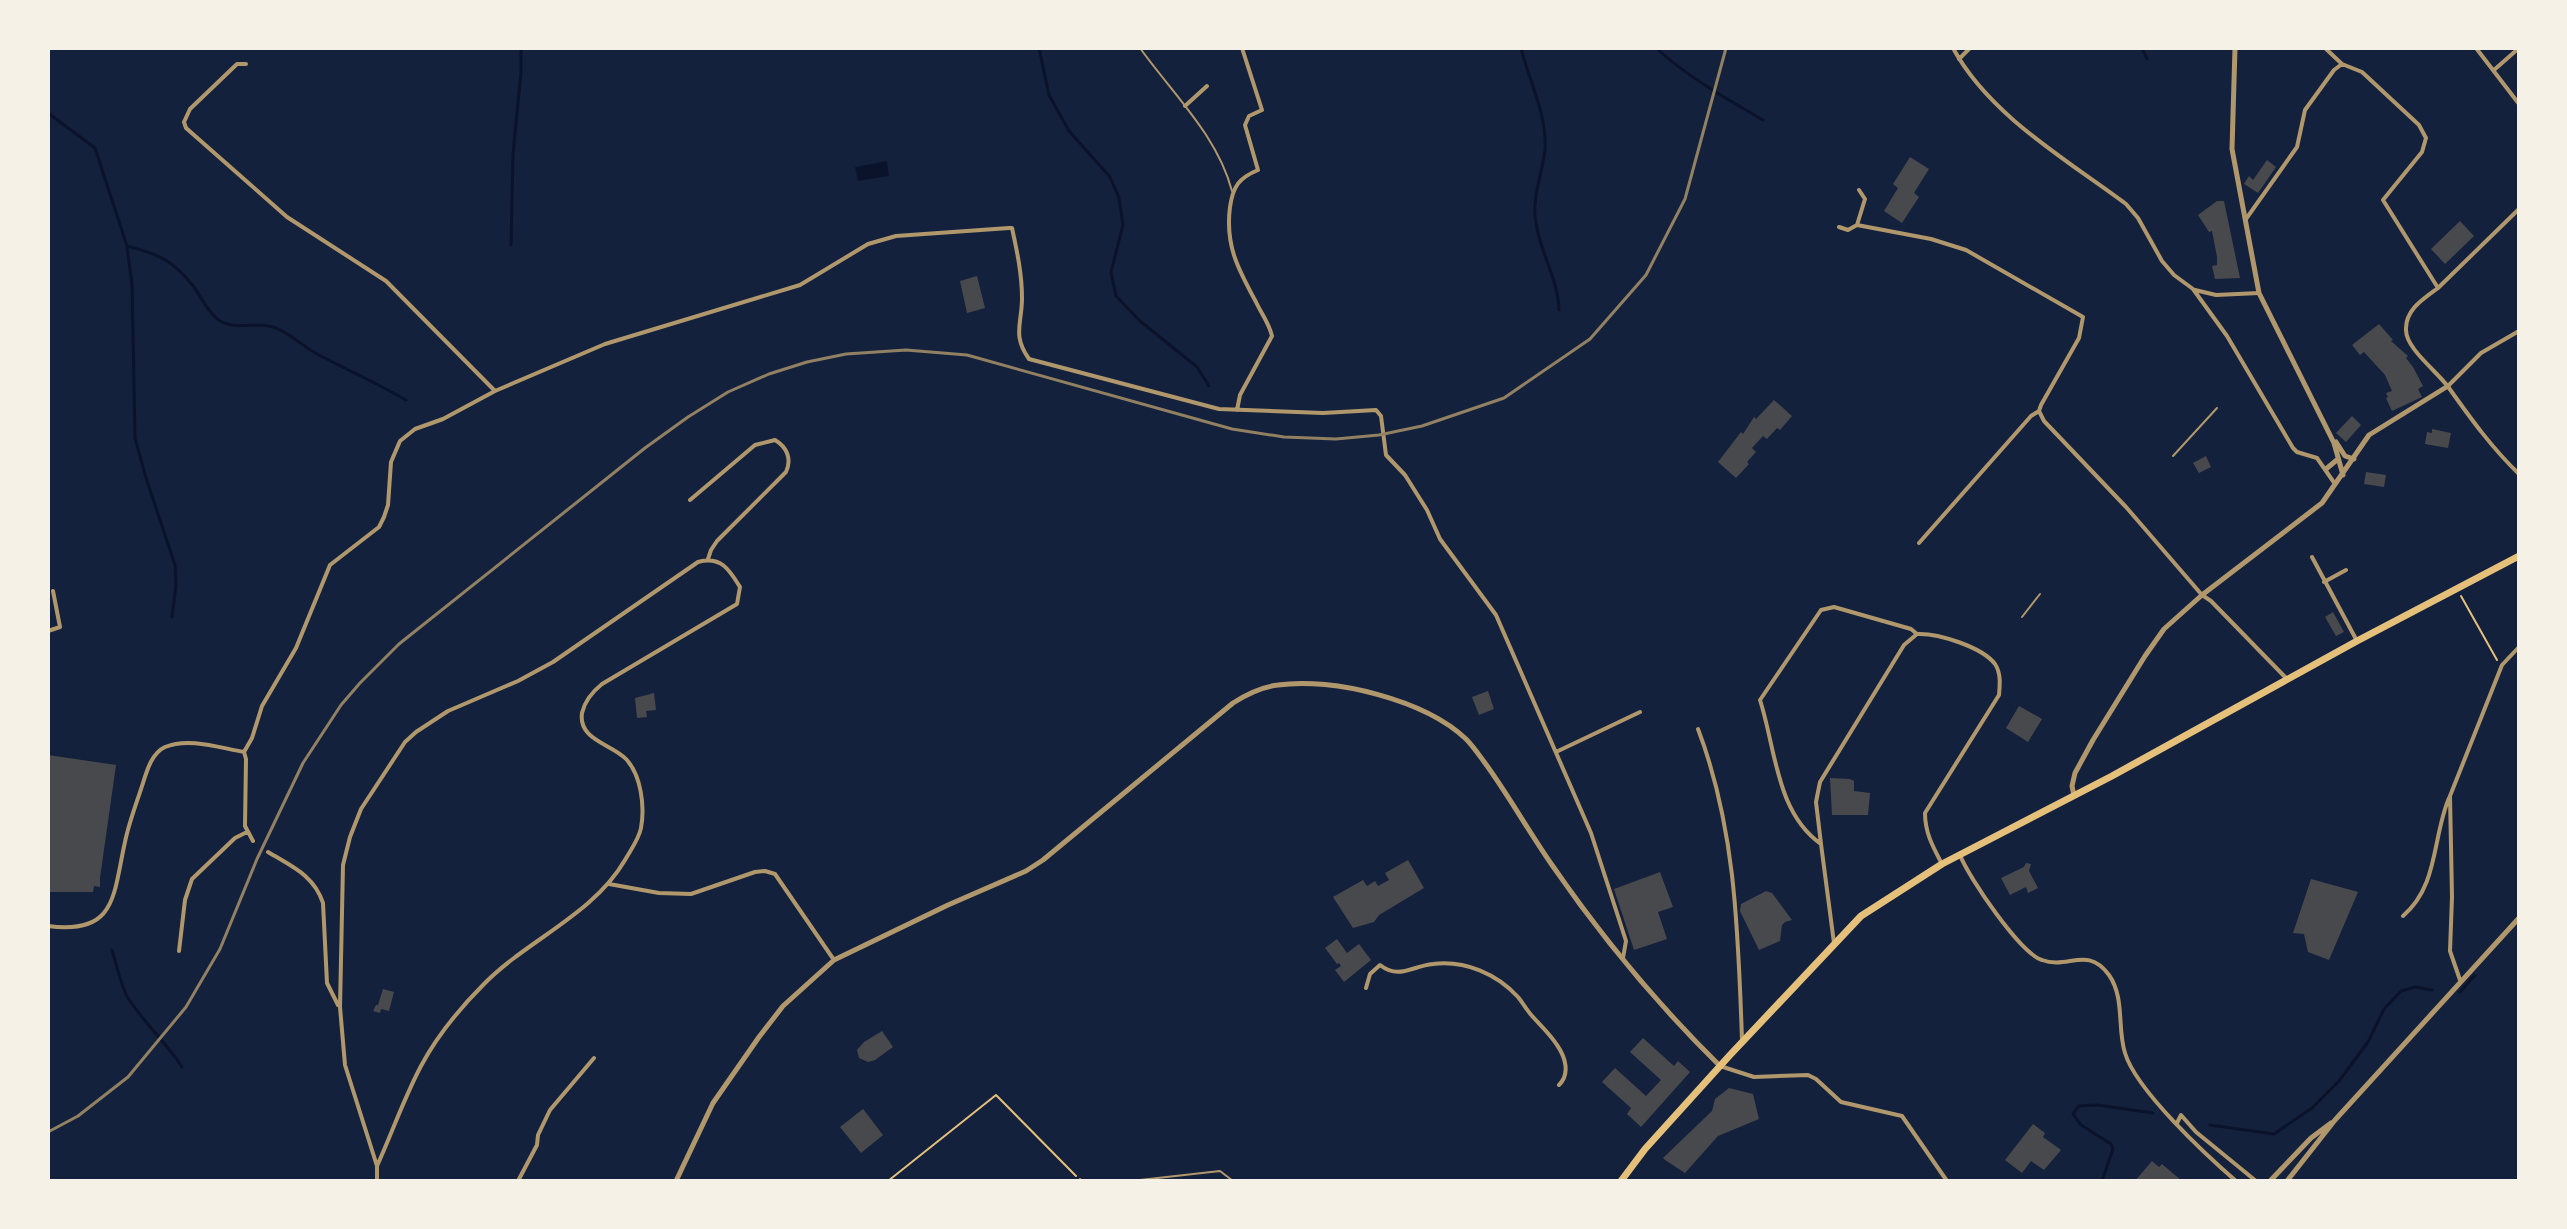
<svg xmlns="http://www.w3.org/2000/svg" width="2567" height="1229" viewBox="0 0 2567 1229" font-family="'Work Sans',sans-serif">
<style>
.water{fill:#0b132b}
.lines{fill:none;stroke-linecap:round;stroke-linejoin:round}
.stream{stroke:#0b132b;stroke-width:3}
.building{fill:#48494c}
.path{stroke:#e5c07b;stroke-width:2}
.service{stroke:#b1986c;stroke-width:2}
.minor{stroke:#b1986c;stroke-width:4}
.tertiary{stroke:#b1986c;stroke-width:5}
.primary{stroke:#e5c07b;stroke-width:7}
.rail{stroke:#918062;stroke-width:3}
</style>
<rect width="100%" height="100%" fill="#14213d"/>
<path class="water" d="M887,161l2,15 -31,5 -3,-14z"/>
<g class="lines">
<path class="stream" d="M1039,48l10,47 20,36 41,46 9,21 4,27 -12,47 5,24 24,25 57,46 12,19
M1521,48c8,33 26,66 24,101 -2,22 -12,45 -10,67 3,34 23,61 24,94
M1656,48c32,29 69,50 107,72
M2142,48l5,11
M48,113l47,35 32,98c31,8 46,14 67,41 8,11 14,26 26,34 16,9 33,1 49,5 18,4 33,20 48,28 30,16 60,29 89,46
M511,245l2,-91 8,-82v-24
M127,248l5,36 3,154 11,40 29,87 1,20 -4,32
M112,950c5,16 8,34 16,48 16,25 38,44 54,69
M2460,992l15,-17
M2210,1125l64,9 38,-26 27,-27 29,-39 16,-33 17,-18 14,-4 17,3
M2102,1181l11,-32 -2,-5 -30,-19 -8,-11 6,-8 18,-1 56,8"/>
</g>
<path class="building" d="M1910,157l19,12 -15,24 5,4 -17,26 -18,-12 14,-23 -5,-4z
M2267,160l9,7 -18,26 -14,-9 5,-8 4,4z
M2217,201h7l16,77 -25,1 -3,-13 5,-1v-8l-5,-26 -3,1 -11,-17z
M2460,221l14,15 -29,28 -14,-15z
M977,276l8,32 -18,5 -7,-32z
M2379,324l14,16 -2,1 17,15 -2,2 7,9 10,19 -5,3 4,8 -30,14 -6,-13 2,-1 -2,-4 6,-2 -7,-16 -21,-23 -4,3 -8,-10z
M1774,400l18,16 -12,14 -3,-2 -10,11 -4,-3 -11,12 4,4 -9,10 2,2 -13,14 -18,-16 23,-30 2,2 11,-17 2,2z
M2352,416l9,9 -15,17 -10,-9z
M2432,429l19,4 -3,15 -23,-4 2,-12 5,1z
M2206,456l5,11 -12,6 -6,-10z
M2366,472l20,3 -2,12 -20,-3z
M2333,612l11,20 -8,4 -11,-19z
M1488,691l6,18 -15,6 -7,-18z
M654,693l2,17 -10,1 1,6 -10,1 -2,-20z
M2019,706l23,13 -14,23 -22,-14z
M48,755l68,10 -16,113v9l-6,-1 -1,6h-45z
M1830,778l20,1 4,2v10l16,2 -2,22h-36z
M1408,860l16,28 -45,27 -5,7 -21,6 -20,-31 30,-17 4,6 8,-5 3,5 11,-6 -4,-7z
M2026,863l5,1 -2,7 9,17 -10,5 -2,-6 -16,8 -9,-17 23,-11z
M1660,872l13,35 -15,5 9,27 -33,11 -20,-61z
M2311,879l47,13 -29,68 -21,-8 -4,-18 -11,-1z
M1766,891l6,2 20,27 -7,2 -3,3 -2,16 -21,9 -19,-39 1,-7z
M1337,939l10,14 12,-9 12,16 -27,22 -9,-12 6,-4 -2,-3 -2,1 -12,-16z
M383,989l11,3 -5,19 -8,-2 -1,4 -7,-2 3,-6h2z
M882,1031l11,16 -18,13 -7,2 -9,-4 -2,-8 7,-8z
M1643,1038l31,28 4,-5 12,11 -49,55 -14,-13 4,-6 -29,-26 13,-14 31,28 15,-16 -31,-28z
M1729,1088l24,6 6,25 -41,17 -33,37 -20,-13 -2,-2 49,-47 3,-12z
M863,1109l20,26 -22,18 -21,-26z
M2033,1124l12,9 -2,4 18,13 -17,20 -13,-9 -9,12 -17,-13z
M2152,1161l7,6 3,-3 20,17h-47z"/>
<g class="lines">
<path class="path" d="M2461,596l36,64
M888,1181l108,-86 80,81"/>
<path class="service" d="M1140,48c33,46 77,87 92,143
M2173,456l44,-48
M2022,617l18,-23
M1080,1179l2,2
M1131,1181l89,-10 13,10"/>
<path class="minor" d="M1953,48c36,67 114,112 173,156l12,14 24,43 12,14 19,14 34,47 66,112 4,4 20,6 18,26
M2325,48l17,16
M2476,48l43,56
M1959,59l11,-11
M246,64h-9l-47,45 -6,13 2,6 101,89 99,64 109,110 -52,28 -28,10 -15,12 -9,21 -3,43 -4,12 -5,10 -49,38 -34,83 -34,58 -10,32 -8,14 2,7 -1,67 8,15
M2494,70l25,-22
M1185,106l22,-20
M2246,219l51,-72 8,-37 29,-40 8,-6 20,8 57,53 7,13 -4,14 -39,48 55,88c-15,11 -33,22 -32,42 0,19 32,42 43,58 22,31 43,60 70,86
M1857,225l8,-26 -6,-9
M1839,227l9,3 9,-5 74,14 35,11 117,67 -4,21 -38,67 -2,6 5,10 82,86 76,88 9,6 75,77
M2438,288l81,-79
M2195,290l21,5 43,-2
M2448,386l33,-33 38,-22
M495,391l110,-47 195,-59 68,-41 28,-8 113,-8h3c5,23 10,46 10,70 0,26 -10,37 7,61l190,50 104,4 53,-3 5,6 5,39 19,20 22,35 13,29 56,76 95,218 35,108 -3,17
M1237,410l3,-15 32,-59c-3,-13 -11,-23 -16,-34 -18,-33 -31,-57 -26,-95 3,-21 9,-29 28,-37l-13,-45 4,-9 13,-6 -20,-62
M690,500l65,-55 20,-5c12,7 17,19 11,32l-69,69 -6,9 -3,9
M1919,543l112,-127 8,-5
M2312,557l45,84
M2324,582l22,-12
M48,631l12,-4 -7,-36
M1698,729c38,100 40,204 44,310
M1556,752l84,-40
M1821,844l-5,-42 4,-20 84,-137 13,-11c21,-1 65,13 78,30 6,9 5,20 4,31l-74,118c0,20 8,34 17,51
M268,852c23,14 46,23 55,51l4,80 11,22
M1960,855c9,23 60,98 82,105 26,10 45,-15 67,15 16,23 8,53 16,78 11,37 81,102 111,128
M609,884l50,9 32,1 64,-22 10,-1 10,3 59,86
M2403,916c36,-31 29,-78 46,-118
M48,926c69,9 65,-31 77,-84 4,-20 12,-40 18,-59 4,-13 9,-30 22,-36 24,-10 55,1 79,5
M1834,943l-13,-99c-45,-32 -45,-94 -61,-144l61,-90 13,-3 77,22 6,5
M179,951l6,-51 7,-21 43,-41 12,-6
M2460,980l-10,-29 2,-54 -2,-101 52,-131 17,-18
M1366,988l4,-14 10,-9c19,15 32,1 53,-1 32,-4 64,10 85,33 5,6 9,14 15,20 9,10 17,17 24,28 9,13 13,29 2,40
M1720,1066l34,11 54,-2 8,4 25,23 61,14 45,65
M2177,1123l4,-8 15,17 60,49
M377,1181v-15l-32,-101 -5,-58 3,-142 7,-28 11,-28 44,-67 11,-10 32,-21 70,-30 35,-19 145,-100c23,-6 31,7 42,25l-3,17 -135,80c-10,8 -17,16 -20,29 -4,27 30,31 44,46 15,16 19,47 15,69 -2,11 -11,23 -16,32 -32,55 -98,80 -141,124 -24,24 -47,52 -63,82 -17,32 -29,67 -44,100
M518,1181l19,-36 1,-10 12,-25 44,-52"/>
<path class="tertiary" d="M2235,48l-3,101 27,144 75,150 9,32
M2336,442l9,14 9,3
M2326,469l12,-10
M2074,796l-2,-10 3,-13 18,-33 52,-84 19,-27 38,-34 120,-92 47,-68 79,-49
M676,1181l37,-78 46,-66 24,-31 51,-46 114,-55 78,-34 17,-11 190,-157c14,-9 28,-16 45,-18 55,-8 147,15 188,54 7,7 13,16 19,24 24,33 44,69 67,102 49,71 106,140 168,201
M2270,1181l41,-43 20,-15
M2287,1181l48,-61 184,-202"/>
<path class="primary" d="M1621,1181l24,-32 85,-94 131,-139 81,-52 170,-88 245,-135 162,-85"/>
<path class="rail" d="M48,1132l30,-16 50,-39 58,-70 34,-58 37,-90 46,-96 38,-58 19,-22 39,-39 246,-196 43,-31 40,-25 41,-18 38,-12 39,-8 60,-4 61,5 265,74 52,8 52,2 43,-4 43,-9 82,-28 86,-59 56,-64 39,-76 41,-151"/>
</g>
<rect width="2567" height="1229" fill="none" stroke="#f6f1e7" stroke-width="100"/>
</svg>
